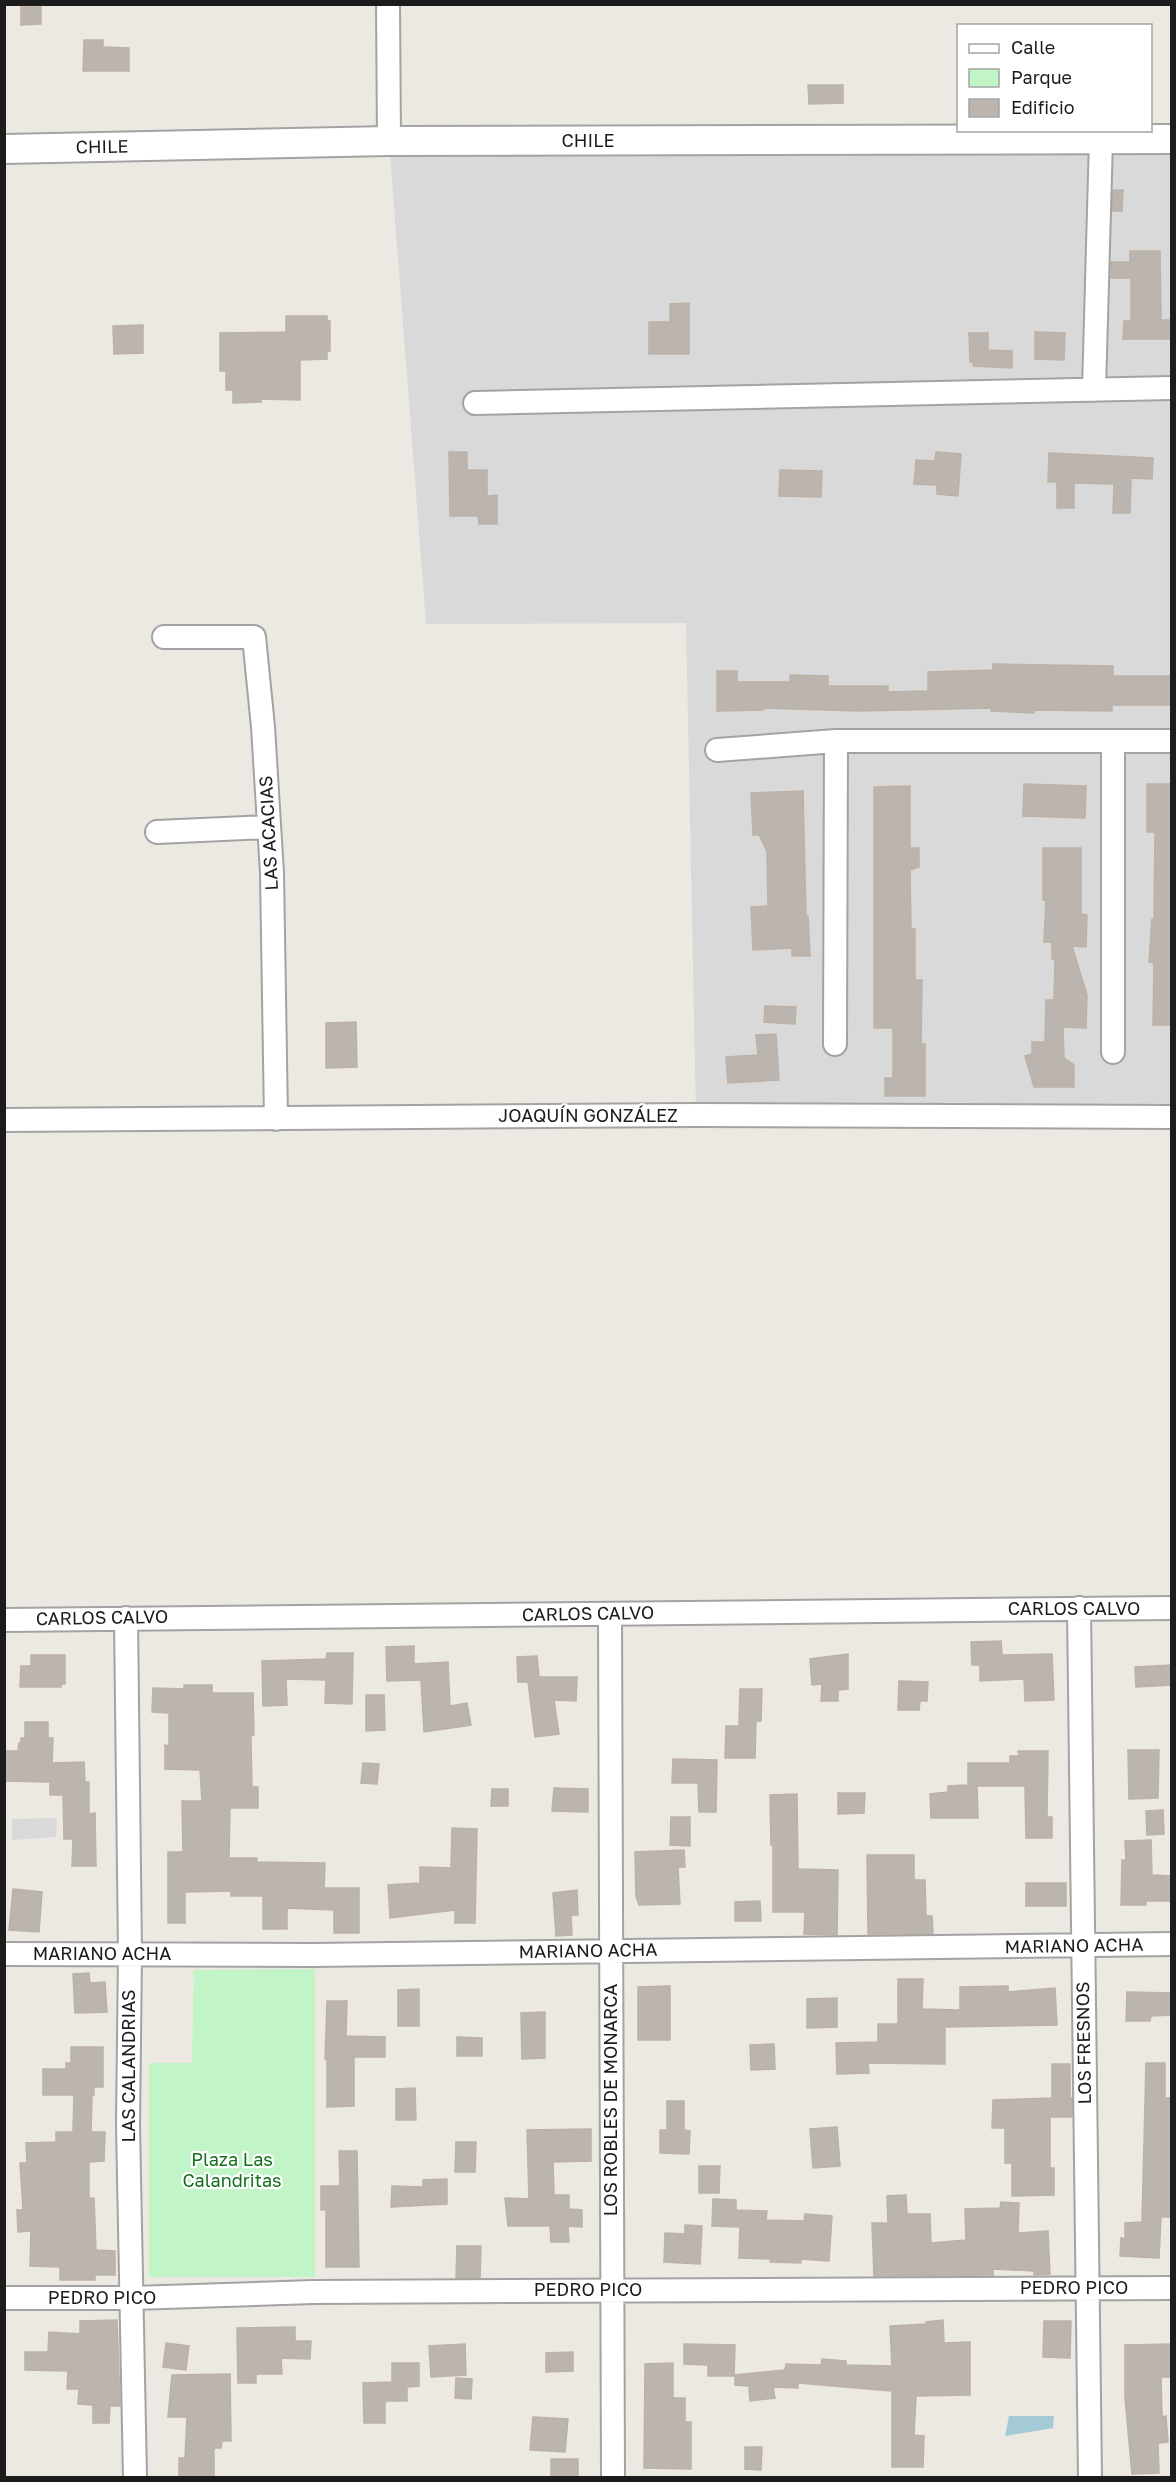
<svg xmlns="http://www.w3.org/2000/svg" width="1176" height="2482" viewBox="0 0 1176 2482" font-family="'Golos Text',sans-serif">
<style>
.residential{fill:#dad9d9}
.park{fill:#c1f5c7}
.water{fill:#a5cad7}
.building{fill:#bcb5af;stroke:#bdb1a5;stroke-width:1.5}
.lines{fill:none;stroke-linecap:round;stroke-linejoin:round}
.minor-casing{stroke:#a3a3a3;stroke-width:26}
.tertiary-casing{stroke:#a3a3a3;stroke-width:32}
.minor{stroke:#fff;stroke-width:22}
.tertiary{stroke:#fff;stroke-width:28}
.labels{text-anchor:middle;stroke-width:4.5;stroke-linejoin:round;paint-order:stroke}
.street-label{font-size:18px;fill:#1c1c1c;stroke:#fff}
.park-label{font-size:18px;fill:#13711e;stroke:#fff}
</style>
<rect width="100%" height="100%" fill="#ece9e2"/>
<path class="residential" d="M1171,139v978l-475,-2 -10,-492 -260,1 -37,-483z
M57,1818l-1,19 -44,3v-21z"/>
<path class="park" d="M315,1969v308h-166v-214h43l2,-93z"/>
<path class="water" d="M1009,2416h45l-1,12 -48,8z"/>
<path class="building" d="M21,7h20v17l-20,1z
M84,40h19v7l26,1v23h-46z
M808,85h35v18l-34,1z
M1113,190h10l-1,21h-10z
M1130,251h30l1,69h8v19h-46l1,-18h7v-43h-20v-16h19z
M689,303v51h-40v-32h21v-18z
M286,316h41v5h3v30h-3v8l-27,1v40l-39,-1v3l-28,1v-13h-7v-19h-6v-38l66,-1z
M143,325v28l-29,1 -1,-28z
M1035,332l30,1 -1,27 -29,-1z
M969,333h19v17l24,1v17l-39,-2v-4h-3z
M449,452h18v18h20v26l10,-1v29h-18l-1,-8h-28z
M936,452l25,2 -3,42 -21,-2v-9l-23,-1 2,-24 19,1z
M1049,453l104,5 -1,21 -21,-1 -1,35h-17l1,-29 -40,-1v25h-17v-26h-9z
M780,470l42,1 -1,26 -42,-1z
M993,664l120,2v10h59v29h-60v6l-78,-1v3l-43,-2v-3l-130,3 -98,-3v2l-46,1v-40h20v11h53v-7l38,1v10h60v6l40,-1v-19l65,-2z
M1024,784l62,2 -1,32 -62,-2z
M1147,784h25v241h-19l1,-62 -5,-1 3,-43h2l1,-87h-8z
M910,786v62h9v19l-9,3 1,59h4v51h7l-1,64h4v52h-40v-18h8v-50h-19v-241z
M803,791l3,125h2l2,40h-18v-8l-39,2 -2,-43 17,-1 -1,-55 -8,-16h-6l-2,-42z
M1043,848h38v66l6,1 -1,32 -14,-1 15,49 -1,33 -23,-1 1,31 10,7v22h-40l-9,-31 7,-2v-12h13l1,-42h8l1,-41h-3v-17h-8l2,-42h-3z
M765,1006l31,1 -1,17 -31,-2z
M356,1022l1,45 -31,1v-45z
M776,1034l3,46 -51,3 -2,-26 32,-2 -2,-20z
M1001,1641l1,14 50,-1 2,46 -29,1 -1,-22 -44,2v-16h-8l-1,-23z
M414,1646v18l34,-2 2,44 17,-3 4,22 -47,7 -3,-52 -34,1 -1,-34z
M327,1653h26l-1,51 -27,-1 1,-23 -40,-1 1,26 -24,1 -1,-45 64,-2z
M848,1654v35l-10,1v11h-17l1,-17 -10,1 -2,-26z
M31,1655h34v29h-4v3h-41l1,-21h10z
M537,1656l2,21h38l-1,24 -22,-1 5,34 -24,3 -7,-55h-10l-1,-25z
M1172,1665v20l-36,2 -1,-20z
M899,1681l29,1 -1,19h-7l-1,9h-21z
M184,1685h28v8h41l1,42h-3v8l1,44h6v21h-28l-1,50h28v4l68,1 -1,25h35v45h-25v-23l-47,-2v21h-24v-33h-32v-5l-46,1v31h-17v-71h15l-1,-51h20l-2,-31 -35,-1v-24l4,1v-33l-17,-1 1,-24 31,1z
M740,1689h22l-1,32h-5l-1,37h-30l1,-32h13z
M366,1695h18l1,35 -19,1z
M25,1722h23v16h5l-1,25 32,-1 1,20h4v32l6,-1 1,53h-24l1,-27h-9l-1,-44h-13v-13l-45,-1 1,-30h12l1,-8h2v-5h4z
M1128,1750h31l-1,48 -29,1z
M1018,1751h30l-1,66h5v21h-26l-1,-52h-48l1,32h-47l-1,-24 18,-2v-6l20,-1v-22h42v-7h9z
M673,1759l44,1 -1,52h-17l-1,-29h-26z
M363,1763l16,1 -2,20 -16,-1z
M554,1788l34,1v23l-36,-1z
M492,1789h16v17h-17z
M838,1793h27l-1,20 -26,1z
M797,1794l1,75 40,1 -1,65 -33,-1 1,-22h-32v-67h-2l-1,-50z
M1163,1810l1,24 -17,1 -1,-24z
M671,1817h19v29l-20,-1z
M452,1828l25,1 -2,94h-20v-13l-65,8 -2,-33 32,-2v-16l31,1z
M1151,1840l1,35 20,1v25h-26v4h-25l1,-45h4l-1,-19z
M684,1850l1,17h-7l2,37 -41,1 -3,-9 -1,-44z
M867,1855h47v25h11l1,36h6l1,18h-65z
M1026,1883h40v23h-40z
M13,1889l29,3 -3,40 -30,-2z
M577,1890l1,25h-7l1,20 -16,1 -3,-43z
M760,1901l1,20h-26v-19z
M89,1973l1,10 15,-1 2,30 -32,1 -2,-39z
M898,1979h25l-1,30 38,1v-23l48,-1v6l47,-4 2,37 -112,2v37l-77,-1 1,10 -32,1 -1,-31 42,-1v-18h20z
M670,1986v54h-32v-53z
M419,1989v37h-21v-36z
M1127,1992l45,1v22l-21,1 -1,5h-24z
M837,1998v29l-30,1v-29z
M327,2001h20l-1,35 39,1v20h-31v49l-27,1v-48h-2z
M545,2012v46l-23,1 -1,-46z
M457,2037l25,1v18h-25z
M774,2044l1,25 -24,1 -1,-25z
M71,2047h32v40h-9v8h-2l-1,37h14l-1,29 -15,1v36h5l2,52 19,1v24h-20v5h-35v-13l-30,-1 1,-35 -13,1 -1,-22h6l-3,-47h7l-1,-20 30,-1v-10h17l1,-37h-31v-26h23v-6h5z
M1146,2063h19v35h7v119h-11l-2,41 -39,-2 1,-18 4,1v-16l17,-1z
M1052,2064h18v34h2v19h-22v51h4v27l-42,1v-33h-7v-35h-13l1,-28 59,-2z
M415,2088l1,32h-20v-31z
M667,2101h17v29l6,1 -1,23 -29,-1v-23h7z
M837,2127l3,39 -27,2 -3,-39z
M591,2129v32l-38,1 1,33h15v14l13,1v17l-14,-1 1,16h-18l-1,-16h-42l-3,-28 24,1 -2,-69z
M456,2142h20l-1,30h-20z
M339,2151h18l2,116h-33v-57h-5v-24h19z
M699,2166h21l-1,27h-20z
M447,2179v25l-56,3 1,-21 31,1v-7z
M906,2195l1,19h23l1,29 35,-3 -1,-31 35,-1 1,-6 18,1 -1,30 30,-2 2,43 -16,1v-4l-41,-2v6l-119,1 -2,-53h16l-1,-27z
M713,2199l23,1v10l31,1 -1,9 38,1 1,-7 27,2 -3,45 -28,-2v4l-31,-1 1,-3 -32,-1 1,-31 -28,-1z
M685,2225l17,1 -2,38 -36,-2 1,-29 20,1z
M457,2246h24l-1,32h-24z
M117,2320l3,86h-10l-1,17h-16v-18l-15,-1 1,-15h-12l1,-18 -43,-1v-18h23l1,-20 31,2v-13z
M943,2320l1,23 26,-1v53l-54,1 -2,39 10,1 -1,31h-31v-76l-94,-8v5l-25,-1 2,11 -25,3 -1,-15 -14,-1v-10l50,-5 1,-6 35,1 1,-6 24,2v4l46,1 -2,-40 36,-2v-2z
M1044,2321h27l-1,37 -27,-1z
M295,2327v14h16l-1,18 -29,-1 1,16h-26v9h-18l-1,-55z
M166,2343l23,3 -3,24 -23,-3z
M465,2344l1,31 -35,2 -2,-31z
M684,2344l51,1 -1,31h-26v-11l-24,-1z
M1172,2344v33h-11l1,40 4,-1 2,26 -10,1 1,30 -27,1 -7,-76v-53z
M573,2352v19l-27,1v-19z
M392,2363h27v23l-12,1v14h-22v22h-21l-1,-40 29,-1z
M673,2363v35h12v24h6v47l-47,-1 1,-104z
M230,2374l1,67h-9l-1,7h-7v30h-35v-20h6l2,-41h-19l4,-42z
M456,2378l16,1 -1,20 -16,-1z
M533,2417l35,2 -3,33 -35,-2z
M745,2447h17l-1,23 -16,-1z
M551,2459h27v19h-27z"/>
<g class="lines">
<g class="minor-casing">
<path id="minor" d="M388,4l1,137
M1094,390l7,-251
M475,403l697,-15
M164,637h90l9,90 9,146 4,246
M717,750l119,-9h336
M157,832l112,-5
M835,1044l1,-303
M1113,1052v-310
M4,1120l692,-5 476,2
M1079,1608l11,870
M610,1614l3,864
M126,1618l4,335 -2,173 7,352
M4,1620l1168,-12
M4,1954l308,1 860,-11
M4,2298h129l180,-6 859,-4"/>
</g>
<g class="tertiary-casing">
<path id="tertiary" d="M4,149l385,-8 783,-2"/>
</g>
<use href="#minor" class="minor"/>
<use href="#tertiary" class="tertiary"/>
</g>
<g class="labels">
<g class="street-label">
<text x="588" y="147">CHILE</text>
<text transform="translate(102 147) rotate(-1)" y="6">CHILE</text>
<text transform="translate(269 833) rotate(-93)" y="6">LAS ACACIAS</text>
<text x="588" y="1122">JOAQUÍN GONZÁLEZ</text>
<text x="1074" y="1615">CARLOS CALVO</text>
<text transform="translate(588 1614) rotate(-1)" y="6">CARLOS CALVO</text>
<text transform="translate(102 1618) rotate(-1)" y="6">CARLOS CALVO</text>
<text transform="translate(1074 1946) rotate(-1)" y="6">MARIANO ACHA</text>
<text transform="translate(588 1951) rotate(-1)" y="6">MARIANO ACHA</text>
<text x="102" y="1960">MARIANO ACHA</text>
<text transform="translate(1084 2043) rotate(-91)" y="6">LOS FRESNOS</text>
<text transform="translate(129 2066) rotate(-90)" y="6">LAS CALANDRIAS</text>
<text transform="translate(611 2100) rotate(-90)" y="6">LOS ROBLES DE MONARCA</text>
<text x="1074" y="2294">PEDRO PICO</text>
<text x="588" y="2296">PEDRO PICO</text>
<text x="102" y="2304">PEDRO PICO</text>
</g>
<g class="park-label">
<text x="232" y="2166">Plaza Las<tspan x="232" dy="21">Calandritas</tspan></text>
</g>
</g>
<rect width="1176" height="2482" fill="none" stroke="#1c1c1c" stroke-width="12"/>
<rect x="957" y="24" width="195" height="108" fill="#ffffff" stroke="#a4a4a4" stroke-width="1.5"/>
<rect x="969" y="44" width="30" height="9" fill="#ffffff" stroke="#a4a4a4" stroke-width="1.5"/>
<text x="1011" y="54" font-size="18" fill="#1c1c1c">Calle</text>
<rect x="969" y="69" width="30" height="18" fill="#c1f5c7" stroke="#a4a4a4" stroke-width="1.5"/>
<text x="1011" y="84" font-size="18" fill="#1c1c1c">Parque</text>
<rect x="969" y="99" width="30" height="18" fill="#bcb5af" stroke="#a4a4a4" stroke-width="1.5"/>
<text x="1011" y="114" font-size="18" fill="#1c1c1c">Edificio</text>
</svg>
